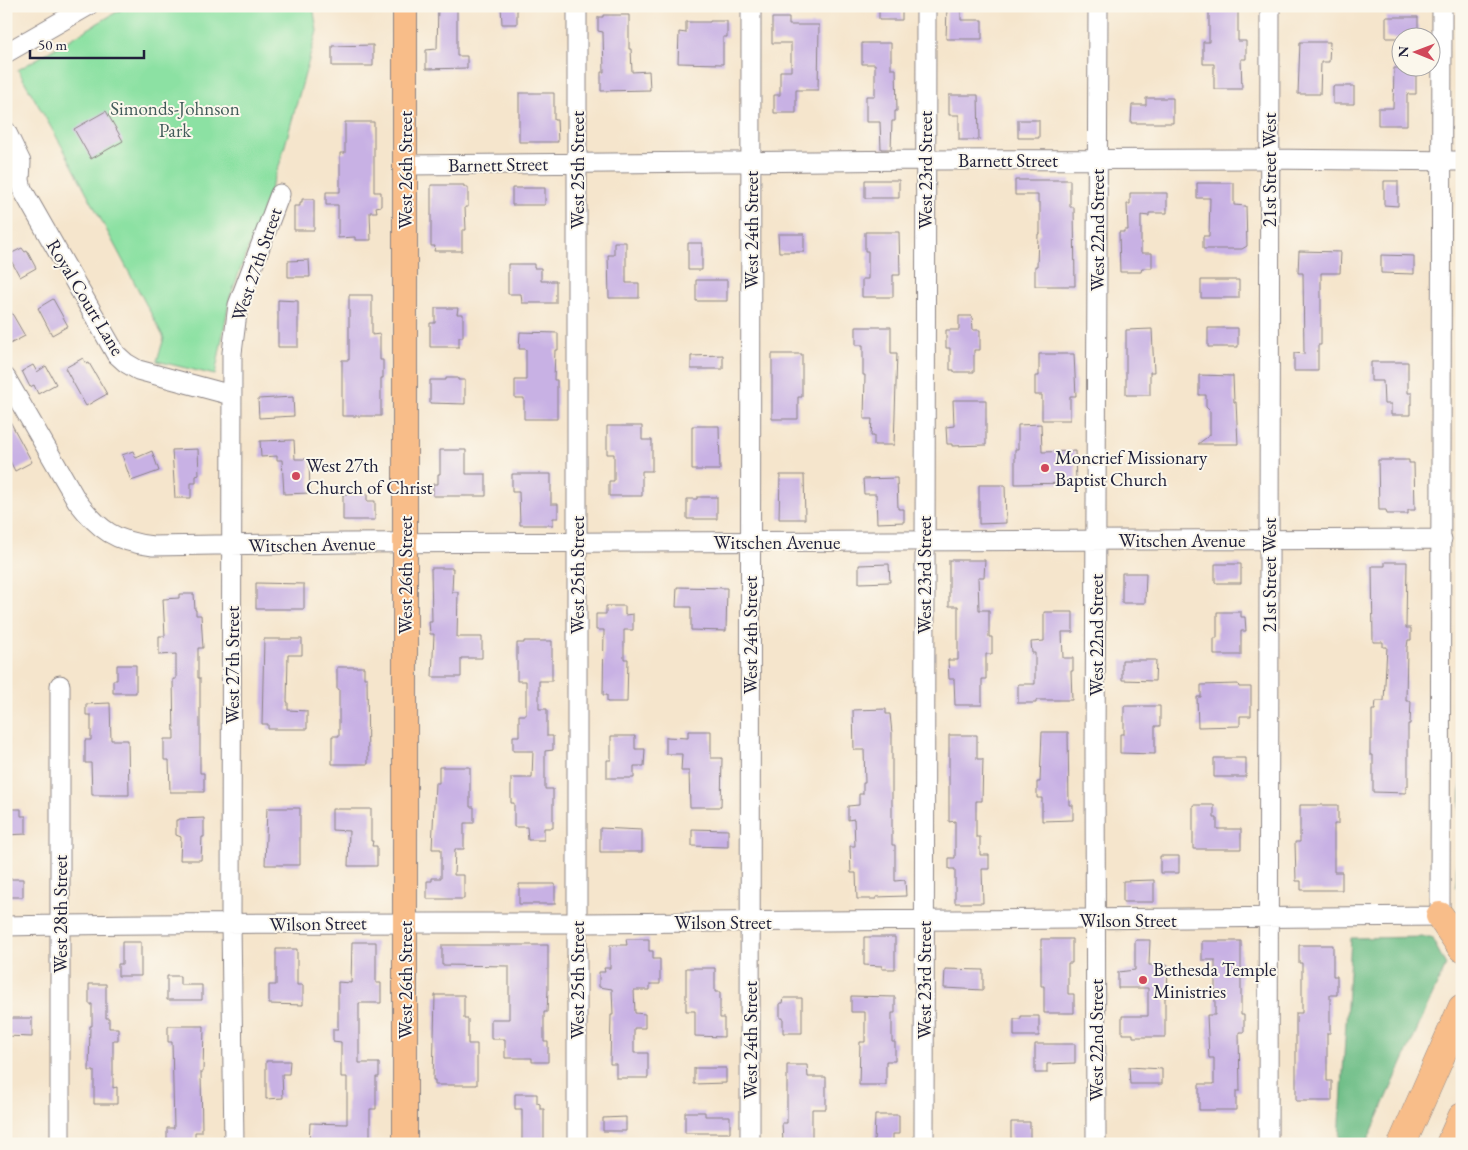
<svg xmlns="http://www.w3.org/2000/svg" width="1468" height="1150" viewBox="0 0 1468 1150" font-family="'EB Garamond',serif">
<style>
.green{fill:#8ce1a3;stroke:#57826f}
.forest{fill:#71bf89;stroke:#4a7062}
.building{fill:#c8b1e4}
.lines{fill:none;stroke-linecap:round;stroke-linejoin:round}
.minor-casing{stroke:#8c8484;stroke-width:21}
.major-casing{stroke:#8c8484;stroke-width:26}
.highway-casing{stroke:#8c8484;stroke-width:29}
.minor{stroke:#fff;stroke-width:19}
.major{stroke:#f8bd89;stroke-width:24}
.highway{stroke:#f8bd89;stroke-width:28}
.poi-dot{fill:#d1495b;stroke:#fbf7ec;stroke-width:2}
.labels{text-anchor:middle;stroke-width:4;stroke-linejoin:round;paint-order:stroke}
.park-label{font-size:19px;fill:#425b5a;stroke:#fbf7ec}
.street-label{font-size:19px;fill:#22223b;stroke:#fbf7ec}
.poi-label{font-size:19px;fill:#22223b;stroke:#fbf7ec;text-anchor:start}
</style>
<rect width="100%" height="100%" fill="#fbf7ec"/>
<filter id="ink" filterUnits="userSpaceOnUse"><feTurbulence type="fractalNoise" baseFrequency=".02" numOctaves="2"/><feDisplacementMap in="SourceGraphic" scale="10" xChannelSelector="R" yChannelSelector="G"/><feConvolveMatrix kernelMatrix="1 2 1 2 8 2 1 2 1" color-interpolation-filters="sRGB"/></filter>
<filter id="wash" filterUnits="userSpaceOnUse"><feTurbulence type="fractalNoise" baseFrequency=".0096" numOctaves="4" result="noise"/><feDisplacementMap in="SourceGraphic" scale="20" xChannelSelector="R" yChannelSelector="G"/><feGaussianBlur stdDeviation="1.12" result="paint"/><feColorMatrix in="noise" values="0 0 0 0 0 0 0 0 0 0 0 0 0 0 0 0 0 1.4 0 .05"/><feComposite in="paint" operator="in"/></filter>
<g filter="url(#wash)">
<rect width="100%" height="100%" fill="#f5e5cc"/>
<path class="green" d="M127,6h186l4,25 -37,132 -50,134 -15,78 -58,-14 7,-23 -100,-188 -46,-80z"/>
<path class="forest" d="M1462,772v112l-6,3z
M1431,937l15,28 -80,179h-40l13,-4 12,-202z"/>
<g id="blocks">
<path class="building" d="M438,6h19v50h10v12l-41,1v-19l11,-1z
M501,6h16v18h-15z
M879,6h23v14h-23z
M947,6h14v14h21v19h-36z
M1209,6h29v35h8v18h-5l1,30h-28v-25h-11v-22h6z
M603,15h26v34h2l1,23 17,-1 1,19 -49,1v-19h3l-1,-38v-2l-5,-1v-14h5z
M1386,17h32v21h-32z
M772,18h17v7h30l-1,65h-22v23h-22v-18h6v-24h11v-28h-19z
M710,21h17v16h-4v27l-45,-1 1,-31 7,1v-11h24z
M1300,42h30l-1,20h-8l-1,32h-22z
M862,43h29v26h5l1,42h-2v10h-3l-1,28h-10l-1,-27h-14v-26h9v-32h-13z
M373,45v21h-41v-20z
M1394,68h20v7h2v19h-9v31h-29v-17h15z
M1333,86h21v18h-21z
M519,93h35v27h3l1,22h-39z
M949,95h29l1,45h-20v-25h-10z
M1146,98h27v25h-42l1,-18h14z
M106,111l17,30 -32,18 -17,-30z
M1018,120h21v18h-21z
M345,122h29v70h7v14l-5,1 1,5h-7l1,28h-16v-3l-17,1v-33h-12v-13h14v-39h5z
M865,180h34v18h-34z
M1015,180h55v27h4l1,79h-40v-20h2l1,-32h2v-31h-2v-8h-23z
M1384,181h14v25l-14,-1z
M1197,183h37v22l12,1 1,40 -5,3h-39v-13h6l1,-38h-13z
M431,185h33v2h4v20h-3l1,23h-4v21h-28l1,-5h-4z
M512,188h33v17h-33z
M1130,193h37v20h-18v3l-8,-1v38h11v15h-10l-1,4h-21l-1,-40h5v-2h4l-1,-26h3z
M302,199h12v31h-20v-24h6v-4h2z
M865,232h34l1,43h-7v22h-31v-18h6v-28h-3z
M778,234h26v18h-25z
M614,242h12v41h13v15h-30l-1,-43h6z
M688,243h14v27h-14z
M22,248l3,4 2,-1 9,17 -16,9 -12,-22z
M1299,251l42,1 -1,21h-19v72h-3v26h-24v-18l10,1 -1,-81h-5z
M1381,255l33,1v18l-33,-1z
M309,260l1,17h-22v-16z
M508,264h26v4h7v13h15v22h-34l-1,-9h-13z
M696,280h31v21h-31z
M1201,280h38v18h-38z
M349,295h23v40l8,-1v26h3v18h-2v38h-39v-56h7z
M53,299l15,27 -16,9 -14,-27z
M278,300l20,1v46h-20z
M6,303l19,33 -19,10z
M435,308h23l-1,6h6v23h-4v10h-29v-24h5z
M959,316h13l1,14h7v20h-6v22h-20v-2h-4v-22h-4v-18h13z
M856,327h35v26h6l-3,92h-20v-9h-3l1,-17h-8l1,-44h-2v-30h-7z
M1208,328h30v19h-30z
M1152,329l2,43h-4v23h-24v-65z
M520,332l38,1v17h-3l-1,30h3v39h-33v-21h-9v-18h11v-31h-7z
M772,354h30v43h-4v22h-26z
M1039,354h35l2,42h-6v24h-28v-25h-7v-19h4z
M723,355v14h-32v-13z
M83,358l3,6 3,-1 18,31 -21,12 -21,-38z
M1371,362h37v31h4v11h-2v11h-19v-11h-7l-1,-23h-12z
M33,365l4,7 9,-6 10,18 -18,10 -4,-9 -4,2 -8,-16z
M1199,375l34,1 1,26h2l2,42h-40l12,-9v-24l-4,-4v-12h-7z
M446,378h12v2h7v24l-35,-1v-23h16z
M293,397l1,19 -35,2 -1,-19z
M953,400h33v45l-34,1v-2h-5l-1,-17 8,-1z
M6,414l26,48 -17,9 -5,-10 -4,2z
M1041,424l1,28 33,-1 1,32 -61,1v-35h3v-24z
M607,426h35v14h10v31h-10v25h-33v-15h5v-27h-7z
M692,426h27l1,44h-28z
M294,440l1,19h14l1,34 -26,1 -2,-34h-5v-4l-16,1 -1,-16z
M198,449l1,26 -3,1v7h-5v15h-16l-3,-48z
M440,450h26v24h20v22h-53v-12h5v-10h2z
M133,451l3,7 16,-7 7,20 -28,10 -9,-26z
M1378,460h31v3h5l1,47h-7v4h-21l-1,-4h-7z
M512,474h39v30h7v14h-5v7h-33l-1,-33h-7z
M780,475h24l1,44h-26z
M897,478l1,31h6v13l-27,1 -1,-29h-12l-1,-15z
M979,485h26l1,38 -27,1z
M343,494h24v7h8v19h-32z
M697,497h20v22h-30v-20h10z
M949,560h36l-1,17h-6l1,33h10v27h3v17h-6v25h-4v26h-27l-1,-26h-5l-1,-19h10v-54h-9z
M1385,562h22l-1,66h5v12h-3l-1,7 -1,54h5l-1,23h-2v62h-2v7l-33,-1v-37h-3v-15h2v-30h3l1,-9h8l3,-54h-4v-5h-10l-1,-76h13z
M889,564l1,18 -31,1v-18z
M1215,564h26v19h-26z
M431,568h22l-1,24h6l-1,45h25v21h-21v19h-29l2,-43h-4l-1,-12h3z
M1122,573h24l-1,30h-23z
M256,583l48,1v25h-48z
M677,587l50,1 -1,43 -35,-1v-23h-15z
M179,594h15l1,16h1v5h5l2,33h-5v30h2v95h4v19h-34l-1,-32h-5v-21h10l-1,-60h3v-25l-17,1v-19h6l-2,-37 16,-1z
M606,606h19v9l8,-1v16h-9v29h4l-1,43h-20v-7h-4l1,-65h-8v-16h10z
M1044,612h29v20h-11l1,26h10v13h-2l1,29h-36v3h-18v-19h17v-31h-3l-1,-11 13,-1z
M1217,612h24v5h4l1,14h-5v24h-27v-17h3z
M264,639h38v16h-14l-1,47h1v8l19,1v18h-39v-5h-6z
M524,641h28v40h-13v28h8v27h6v14l-8,1v38h8v39h-9v12h-16l-1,-13h-13v-24h-3v-25h21l1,-27h-20v-15h6v-21h7v-34h-9v-38h7z
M1122,660h34l-1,21 -33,-1z
M117,665h19v28h-23v-13h4z
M337,667h27v11h3l1,86h-36v-28h7v-47h-2z
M1238,684l1,3h12v29h-11v10l-42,1 -1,-30h4v-12z
M110,703l1,37h17l1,55h-37l-1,-32h-6v-23h6v-25h-5v-11z
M1124,706h36v20h-5v28l-35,-1v-19h4z
M886,709v5h4l2,19v112h3v36l10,-1 1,16 -30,1v2h-19l-1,-26h-5l-1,-27h5l-1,-27 -6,1v-14l11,-1v-11h4v-11h2l-1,-33h-10l-1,-40z
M688,731h23v27h11l-1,49h-31l-1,-36h-8l1,-17h-16v-17l22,1z
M1042,732h26l1,73h4v15l-31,1v-23h-5v-16h3z
M949,735h28v24h6l-1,42h-6v36h4v18h9v14h-7l1,34h-28v-34h-6v-11h6v-37l-6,1z
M611,736h24v13h10l-1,17h-10v12h-27v-18h4z
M1214,758h32v19h-32z
M439,767h31v40h4v16h-10v26h-9l-1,26h10v24h-37v-18h5v-3h9v-29h-9l3,-66h4z
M1193,805h21v13h3v11h24v20h-48z
M1300,805h38v19h-4v48h8v18h-41v-9h-5l-1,-39h5z
M267,808h33v57h-35z
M6,809h15v7h5v18l-20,1z
M332,809h39v32h2l-1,5h5v20h-29l1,-35 -17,-1z
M204,818v19h-2l-1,23h-21l1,-23 -5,-2v-15h3v-1z
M600,828l42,2v22h-42z
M692,829l36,1v17l-36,-1z
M1160,856h19v17h-19z
M6,879h17v18h-17z
M1154,880v22h-31v-21z
M519,884h36v20h-36z
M864,937h31v32h-13v-3l-18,-1z
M626,939h23v12h4v8h7v25h-10v6h-16l1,23 10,1v14h-11v25h14v25h-32v-14h-6l1,-49h2l-1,-26 -13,-2v-15h6l-1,-4h6v-23h17z
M1041,939h31v24h-4v31h6v19h-30v-27h-3z
M1135,940h15l-1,25h19l-1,32 -2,-1v41h-32v-3h-11v-18h26v-28h-30v-16l17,-2z
M1202,941h39v74h3v17h-5l1,59h-4v19h-37v-26h15v-26h-5l-2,-43h8v-55h-13z
M122,942h19v34h-23v-12h4z
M352,942h24v41h5v20h-22v60h20v14h-3v32h-6v35l-61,-1 1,-20 37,1v-47h-6v-35l-8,-1v-12h5v-47l13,1z
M442,945h106v45l-1,22h-3v30h4v20h-16v-4h-27v-19h-14v-20h18v-53l-67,-1z
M1299,945h34v31h4v19h-7v38h-3v48h5v20h-36v-88h6v-50h-3z
M276,949h21v36h6v20l-34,-1v-19h7z
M686,968h29v24h5v26h4v19l-29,-1v-25h-9z
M945,969l38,1v20l-39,-2z
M167,976h13v9h22v15h-35z
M89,984h17v34h3v10h9v12h-5v48l4,-1v17h-23v-33h-5l1,-45h2v-22h-3z
M435,995h29v24h4v25h9v41h-42v-5h-2z
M851,996l44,1v16h-3v29h3v19h-9v24h-27l1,-43h5v-30h-14z
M784,998h18v35h-19v-15h-3v-15h3z
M1021,1016h18v20h-25v-17h7z
M6,1018h26v19l-26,-1z
M168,1026h36l-1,46h-2l1,60h-7v12h-28v-16h7l-2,-86h-4z
M1035,1044h40v19l-28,1v9h-12z
M266,1061h24l-1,13h-7l1,24 -17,1z
M787,1065h20l1,12h18v32h-14v35h-29l-1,-21h5z
M1129,1067l33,2v15h-32z
M694,1068h32v15l-32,1z
M515,1094h22v9l3,1v5h4v35h-22v-35h-7z
M685,1112h20v4h25v17h-45z
M875,1115h24v19h-6v10h-19z
M626,1117v14h-23v-13z
M1011,1122h19v20h-19z"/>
</g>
</g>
<g filter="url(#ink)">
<use href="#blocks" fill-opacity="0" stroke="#8c8484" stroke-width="1"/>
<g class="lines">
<g class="minor-casing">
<path id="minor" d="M6,53l82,-47
M6,131l15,31 -1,18 2,9 94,165 10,9 12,7 93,25
M405,165l520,-5 329,-1 208,2
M6,378l71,123c22,29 39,41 76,45l191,-3 1098,-4
M6,926c192,-4 385,-3 577,-3 285,0 571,-2 857,-7l2,-910
M60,1144v-459
M234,1144l-3,-220 1,-571 6,-48 42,-111
M577,1144v-1138
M750,1144l1,-1138
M924,1144l2,-1138
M1096,1144l-1,-393 3,-745
M1268,1144l2,-1138"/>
</g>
<g class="major-casing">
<path id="major" d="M405,1144v-1138"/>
</g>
<g class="highway-casing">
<path id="highway" d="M1440,916l22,32
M1402,1144l60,-136
M1450,1144l12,-27"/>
</g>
<use href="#minor" class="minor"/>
<use href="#major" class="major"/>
<use href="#highway" class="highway"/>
</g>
</g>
<g class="poi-dot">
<circle cx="1045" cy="468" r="5"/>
<circle cx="296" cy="476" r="5"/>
<circle cx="1143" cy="980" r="5"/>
</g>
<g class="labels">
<g class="park-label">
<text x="175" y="115">Simonds-Johnson<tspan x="175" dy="22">Park</tspan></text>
</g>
<g class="street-label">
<text x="1008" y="167">Barnett Street</text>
<text transform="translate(498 164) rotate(-1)" y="7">Barnett Street</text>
<text transform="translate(405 170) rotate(-90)" y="7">West 26th Street</text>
<text transform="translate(577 170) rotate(-90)" y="7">West 25th Street</text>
<text transform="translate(925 170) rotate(-90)" y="7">West 23rd Street</text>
<text transform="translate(1269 170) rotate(-90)" y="7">21st Street West</text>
<text transform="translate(751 230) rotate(-90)" y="7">West 24th Street</text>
<text transform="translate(1097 230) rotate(-90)" y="7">West 22nd Street</text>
<text transform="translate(256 264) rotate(-71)" y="7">West 27th Street</text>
<text transform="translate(86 297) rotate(59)" y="7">Royal Court Lane</text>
<text x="1182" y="547">Witschen Avenue</text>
<text x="777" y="549">Witschen Avenue</text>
<text transform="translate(312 544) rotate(-1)" y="7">Witschen Avenue</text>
<text transform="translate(405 575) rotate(-90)" y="7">West 26th Street</text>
<text transform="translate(577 575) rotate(-90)" y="7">West 25th Street</text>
<text transform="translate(924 575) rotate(-90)" y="7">West 23rd Street</text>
<text transform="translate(1269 575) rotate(-90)" y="7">21st Street West</text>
<text transform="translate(750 635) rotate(-90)" y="7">West 24th Street</text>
<text transform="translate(1096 635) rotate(-90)" y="7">West 22nd Street</text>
<text transform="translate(232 665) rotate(-90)" y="7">West 27th Street</text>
<text transform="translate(60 914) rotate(-90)" y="7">West 28th Street</text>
<text x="1128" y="927">Wilson Street</text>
<text x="723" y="929">Wilson Street</text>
<text transform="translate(318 923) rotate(-1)" y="7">Wilson Street</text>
<text transform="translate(405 980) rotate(-90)" y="7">West 26th Street</text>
<text transform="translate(577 980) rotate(-90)" y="7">West 25th Street</text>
<text transform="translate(924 980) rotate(-90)" y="7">West 23rd Street</text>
<text transform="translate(750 1040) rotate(-90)" y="7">West 24th Street</text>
<text transform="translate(1096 1040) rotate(-90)" y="7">West 22nd Street</text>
</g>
<g class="poi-label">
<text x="1055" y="464">Moncrief Missionary<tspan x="1055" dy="22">Baptist Church</tspan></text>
<text x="306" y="472">West 27th<tspan x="306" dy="22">Church of Christ</tspan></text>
<text x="1153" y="976">Bethesda Temple<tspan x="1153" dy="22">Ministries</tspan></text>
</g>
</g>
<rect width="1468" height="1150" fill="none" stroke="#fbf7ec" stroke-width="25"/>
<g transform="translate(1416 52) rotate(271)"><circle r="24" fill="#fbf7ec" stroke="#a4a2a5"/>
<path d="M0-4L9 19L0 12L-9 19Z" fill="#d1495b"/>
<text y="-8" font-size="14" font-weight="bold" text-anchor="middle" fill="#22223b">N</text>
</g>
<path d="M30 50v8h114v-8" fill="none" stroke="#22223b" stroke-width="2.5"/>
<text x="38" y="50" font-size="15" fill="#22223b" stroke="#fbf7ec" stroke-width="4" paint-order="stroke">50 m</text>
</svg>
